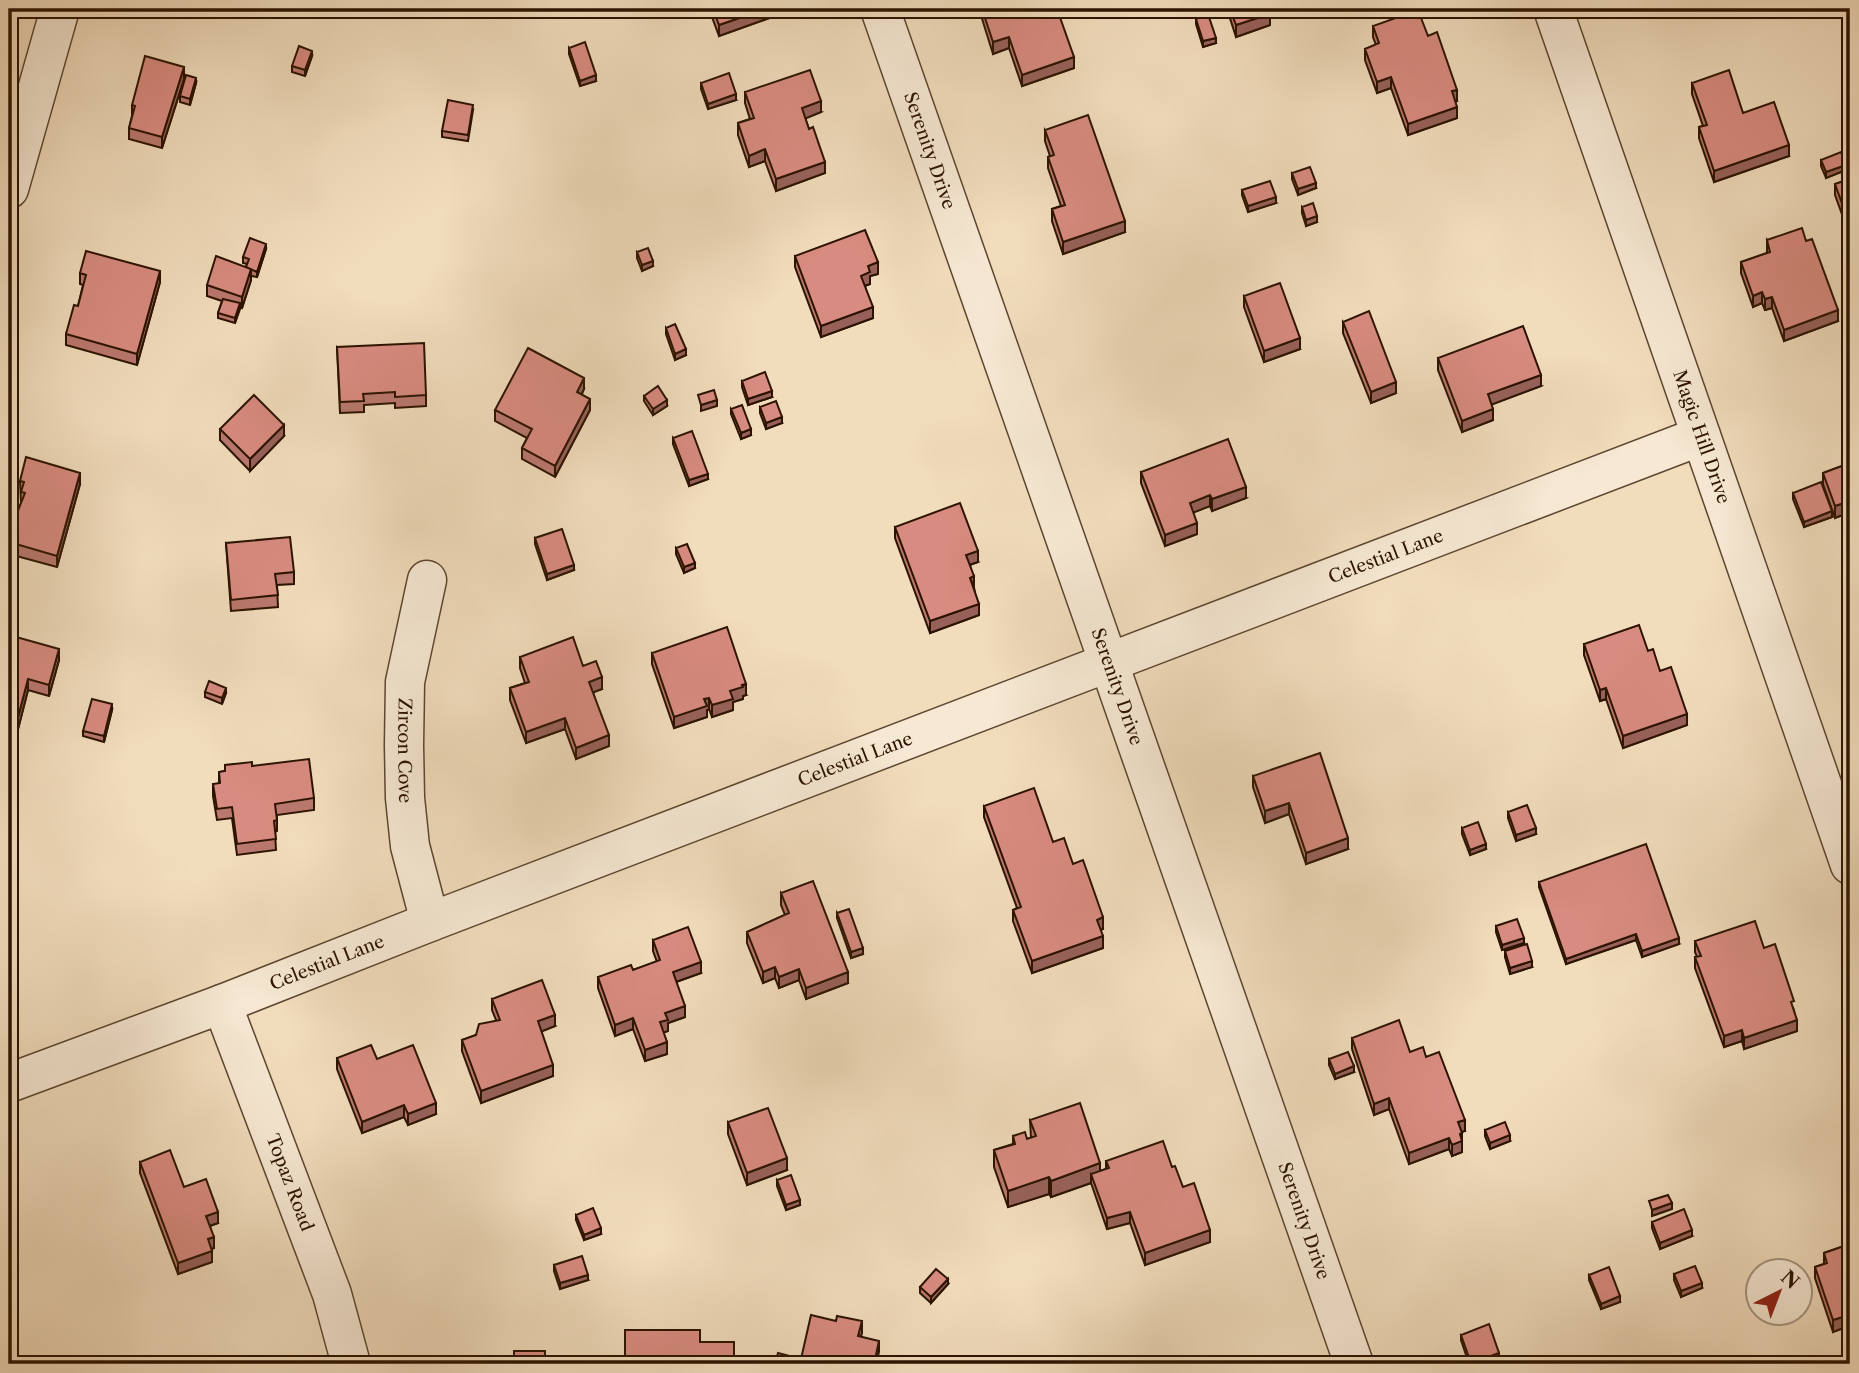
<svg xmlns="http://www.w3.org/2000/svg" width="1859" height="1373" viewBox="0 0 1859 1373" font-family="'Libre Caslon Text',serif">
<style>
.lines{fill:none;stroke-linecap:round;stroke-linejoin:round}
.minor-casing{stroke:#5d452f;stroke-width:41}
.minor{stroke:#f6e8d3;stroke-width:38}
.wall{fill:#ba786e;stroke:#2c1300;stroke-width:2}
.shaded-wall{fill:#97615a;stroke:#2c1300;stroke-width:2}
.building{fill:#d88b80;stroke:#2c1300;stroke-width:2}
.labels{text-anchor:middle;stroke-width:6;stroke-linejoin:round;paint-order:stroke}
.street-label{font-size:18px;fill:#2c1300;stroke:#f6e8d3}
</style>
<rect width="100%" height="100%" fill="#f1dcbc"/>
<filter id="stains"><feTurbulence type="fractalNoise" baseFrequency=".00286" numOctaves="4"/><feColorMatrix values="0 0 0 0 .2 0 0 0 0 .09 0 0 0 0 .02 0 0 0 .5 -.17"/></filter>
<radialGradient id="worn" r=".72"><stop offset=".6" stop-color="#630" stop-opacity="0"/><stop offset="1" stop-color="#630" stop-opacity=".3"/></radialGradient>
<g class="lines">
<g class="minor-casing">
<g id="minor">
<path id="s1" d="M880,9l474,1355"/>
<path id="s2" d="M1553,9l297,856"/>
<path d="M9,189l51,-180"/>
<path id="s3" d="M427,580l-22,102 -1,63 1,53 5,48 20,76"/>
<path id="s4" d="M222,1004l110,290 19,70"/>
<path id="s5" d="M9,1083l213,-79 208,-82 1271,-486"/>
</g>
</g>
<use href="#minor" class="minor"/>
</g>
<path class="wall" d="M709,9h77v3l-67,24z
M979,9h78l17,59 -52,18 -13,-38 -16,6z
M1227,9h41l2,16 -34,12z
M1196,19l20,24 -13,4 -7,-23z
M1373,26l55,10 29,65h-2l2,17 -49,17 -17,-47 -14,5 -12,-33v-11l11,-4 -3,-8z
M569,48l27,33 -16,5 -11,-32z
M312,56l-7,20 -13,-4v-6z
M184,79l-22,69 -33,-9v-11l3,-12v-11z
M196,83l-6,22 -10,-3v-6z
M701,83l35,17 -28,9 -7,-20z
M1692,83l51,30 46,43 -75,26 -15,-44v-11l4,-1 -11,-32z
M745,92l76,20 -16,6 20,55 -49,18 -11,-30 -16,6 -11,-32v-12l12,-4 -5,-16z
M473,110l-5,31 -26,-4v-6z
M1045,130l80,102 -62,22 -11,-33v-12l9,-3 -13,-38v-11l2,-1 -5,-15z
M1821,160l25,10 -20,8 -5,-12z
M1292,173l24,15 -18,7 -6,-16z
M1850,177v38l-7,2 -8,-22v-11l13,-4v-2z
M1242,190l34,13 -28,9 -6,-17z
M1302,207l15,15 -11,4 -4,-13z
M1767,240l71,81 -54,20 -12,-33 -7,2 -3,-7 -9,4 -12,-34v-11l26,-9z
M266,249l-9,28 -6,-1v4l-9,28 -2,-1 -5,16 -17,-5v-5l4,-12 -15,-5v-11l39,-18 1,-3 -4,-1v-6z
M637,252l16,14 -11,5 -5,-13z
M795,256l83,18 -8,2v8l-5,2 8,32 -52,19 -26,-70z
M80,273l80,9 -23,83 -71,-20v-11l12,-28 5,-21 -3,-1z
M1244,296l56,53 -36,13 -20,-55z
M1343,322l53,71 -25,10 -28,-70z
M666,328l20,27 -11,5 -9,-26z
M337,347l89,48v11l-31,2v-5l-31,2v7l-24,1z
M1438,358l103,28 -50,18 2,16 -31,12 -24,-62z
M742,381l30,16 -24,8 -6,-18z
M584,389l-2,5 8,16 -35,67 -33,-18v-11l5,-10 -32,-17v-11z
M644,396l23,10 -14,9 -9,-14z
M760,407l22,16 -16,6 -6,-16z
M731,409l20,26 -10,4 -10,-25z
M220,429l64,7 -34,35 -30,-31z
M673,438l35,41 -19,7 -16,-42z
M1850,463v49l-15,6 -12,-34v-11z
M1141,472l105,26 -34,13 -2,-5 -17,6 4,22 -32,12 -24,-63z
M20,481l60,3 -23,83 -48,-13v-29l8,-12 4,-10z
M1793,493l39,24 -28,10 -11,-28z
M895,527l83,35 -8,3 9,50 -49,18 -35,-95z
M535,538l39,32 -27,10 -12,-36z
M226,543l68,29v12l-17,1 1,22 -47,4z
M676,548l19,20 -11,5 -8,-19z
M9,635l50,25 -10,36 -21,-6 -12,47 -7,-2z
M1584,644l64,7 12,20 27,54 -64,23 -17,-49 -6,2 -16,-46z
M652,653l94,42 -3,1v3l-10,3v8l-21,7 -3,-8 -2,1v7l-33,11 -22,-64z
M520,657l63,9 19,23 -9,3 16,54 -33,13 -11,-30 -39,14 -16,-43v-12l15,-5 -5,-15z
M205,692l21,1 -4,11 -17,-7z
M112,710l-8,32 -21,-6v-5z
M252,766l62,32v12l-37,5v16l-2,1 1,18 -39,5 -5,-37 -15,2 -4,-24v-12h6v-12z
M1253,776l95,73 -42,15 -17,-50 -24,9 -12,-36z
M984,806l69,36 20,22 30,65 -3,1 3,18 -71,25 -19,-52v-11l4,-2 -33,-91z
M1508,812l28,22 -20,7 -8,-23z
M1462,828l24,21 -16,6 -8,-21z
M1539,882l140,62 -37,13 -6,-17 -70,24 -27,-77z
M781,893l67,90 -42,16 -7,-19 -20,8 -4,-10 -12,5 -16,-40v-11l38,-17 -4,-10z
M837,913l26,41 -12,4 -14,-40z
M1496,926l28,17 -22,7 -6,-18z
M653,940l48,33 -25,9 9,35 -17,6v8l-5,1 4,22 -22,7 -12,-32 -18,7 -17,-48v-11l35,-7 24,-8 -4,-11z
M1695,941l69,7 30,62 3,21 -53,18 -2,-8 -18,6 -29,-79v-11h2l-2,-5z
M1505,951l27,16 -22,7 -5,-17z
M492,999l63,27 -14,5 12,45 -72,27 -19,-52v-11l14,-5 20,-15 -4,-10z
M1352,1038l58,14 55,79 -4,1 1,20 -10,4 -3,-7 -40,15 -20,-55 -15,6 -22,-66z
M337,1058l40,1 59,55 -28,11 -4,-8 -42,16 -25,-64z
M1329,1059l25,13 -19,7 -6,-14z
M1030,1120l70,51 6,-2v-8l66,6 38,75 -65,23 -15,-42 -23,6 -16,-46 -40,14 -2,-3 -41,13 -14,-40v-17l19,-6v-8l14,3 4,-1z
M728,1122l59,48 -40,15 -19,-51z
M1485,1130l25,11 -20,8 -5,-13z
M140,1162l44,25 34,36 -8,3 4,22 -3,1 1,13 -34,12 -38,-101z
M777,1180l23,25 -14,5 -9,-24z
M576,1215l25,19 -17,6 -8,-20z
M1652,1222l40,14 -32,13 -8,-21z
M1850,1244v96l-4,-13 -13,5 -18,-54v-11l9,-3v-11z
M554,1265l34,15 -28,9 -6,-18z
M1674,1274l28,14 -21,9 -7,-17z
M1589,1275l31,27 -19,7 -12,-29z
M948,1284l-17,19 -11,-10v-6z
M1461,1335l38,23 -16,6h-14l-8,-24z"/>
<path class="shaded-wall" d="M765,9h21v3l-67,24v-11z
M1270,14v11l-34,12v-12z
M1009,37v11l-16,6v-12z
M1216,38v5l-13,4v-6z
M312,51v5l-7,20v-6z
M1074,57v11l-52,18v-11z
M184,67v12l-22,69v-11z
M596,75v6l-16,5v-5z
M1391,77v11l-14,5v-11z
M196,78v5l-6,22v-6z
M1457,90v11l-5,2v-12z
M736,94v6l-28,9v-5z
M821,101v11l-19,8v-12z
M1457,107v11l-49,17v-11z
M1789,145v11l-75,26v-11z
M765,149v12l-16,6v-11z
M825,162v11l-49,18v-12z
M1846,165v5l-20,8v-6z
M1316,183v5l-18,7v-6z
M1276,197v6l-28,9v-6z
M1850,204v11l-7,2v-11z
M1317,216v6l-11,4v-6z
M1125,221v11l-62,22v-12z
M266,244v5l-9,28v-5z
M653,261v5l-11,5v-6z
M878,262v12l-8,2v8l-9,3v-11l7,-10z
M251,269v11l-9,28v-11z
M160,271v11l-23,83v-11z
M1762,292v11l-9,4v-11z
M1772,297v11l-7,2v-11z
M240,303v6l-5,14v-5z
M873,307v11l-52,19v-11z
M1838,310v11l-54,20v-11z
M1300,338v11l-36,13v-11z
M686,349v6l-11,5v-6z
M1541,375v11l-53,20v-12z
M584,378v11l-7,14v-11z
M1396,382v11l-25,10v-11z
M772,391v6l-24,8v-6z
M590,399v11l-35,67v-11z
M667,400v6l-14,9v-6z
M717,400v6l-16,5v-6z
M1493,409v11l-31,12v-11z
M782,417v6l-16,6v-6z
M284,425v11l-34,35v-12z
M751,429v6l-10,4v-6z
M80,473v11l-23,83v-11z
M708,474v5l-19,7v-6z
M1246,487v11l-34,13v-12z
M1210,495v11l-20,8v-11z
M1850,501v11l-15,6v-12z
M1832,511v6l-28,10v-5z
M1197,523v11l-32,12v-11z
M978,551v11l-12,4v-11z
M695,563v5l-11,5v-6z
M574,565v5l-27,10v-6z
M974,576v11l-4,-9z
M979,604v11l-49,18v-12z
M59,649v11l-10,36v-11z
M602,677v12l-13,5v-12z
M28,679v11l-12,47v-12z
M746,684v11l-3,1v3l-10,3v8l-21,7v-12l18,-14z
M226,688v5l-4,11v-6z
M1606,688v11l-6,2v-11z
M709,698v11l-2,1v7l-33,11v-11l30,-18z
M112,704v6l-8,32v-6z
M1687,714v11l-64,23v-12z
M565,718v11l-39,14v-11z
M609,735v11l-33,13v-11z
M1289,803v11l-24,9v-12z
M1536,828v6l-20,7v-6z
M1348,838v11l-42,15v-11z
M1486,844v5l-16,6v-5z
M1103,917v12l-6,2v-11z
M1636,934v6l-70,24v-5z
M1103,936v12l-71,25v-12z
M1524,938v5l-22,7v-5z
M1679,938v6l-37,13v-6z
M863,948v6l-12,4v-6z
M1532,961v6l-22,7v-6z
M701,962v11l-28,10v-11z
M775,967v11l-12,5v-11z
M799,969v11l-20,8v-11z
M848,972v11l-42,16v-11z
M685,1006v11l-17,6v8l-8,3v-12l5,-9z
M555,1015v11l-17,7v-12z
M633,1018v11l-18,7v-11z
M1797,1020v11l-53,18v-11z
M1742,1030v11l-18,6v-11z
M667,1042v12l-22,7v-11z
M553,1065v11l-72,27v-12z
M1354,1066v6l-19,7v-5z
M1389,1098v11l-15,6v-11z
M436,1103v11l-28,11v-11z
M404,1105v12l-42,16v-11z
M1465,1120v11l-7,2v-11z
M1462,1133v19l-10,4v-11l8,-11z
M1510,1135v6l-20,8v-6z
M1449,1138v11l-40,15v-11z
M787,1158v12l-40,15v-12z
M1100,1163v16l-9,-5v9l-40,14v-16z
M1049,1177v17l-41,13v-16z
M800,1200v5l-14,5v-5z
M1672,1203v6l-20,7v-6z
M218,1212v11l-12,4v-11z
M1130,1212v11l-23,6v-11z
M601,1228v6l-17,6v-5z
M1210,1230v12l-65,23v-12z
M1692,1230v6l-32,13v-6z
M214,1237v11l-6,2v-11z
M212,1251v11l-34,12v-11z
M588,1275v5l-28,9v-6z
M948,1279v5l-17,19v-6z
M1702,1283v5l-21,9v-6z
M1620,1296v6l-19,7v-5z
M1846,1316v11l-13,5v-12z
M862,1321v12l-4,15v-12z
M879,1341v11l-3,12h-2z
M1499,1353v5l-16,6h-12v-1z"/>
<path class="building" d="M713,9h52l-46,16z
M982,9h75l17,48 -52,18 -13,-38 -16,5z
M1230,9h38l2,5 -34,11z
M1418,10l10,26 9,-4 20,58 -5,1 5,16 -49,17 -17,-47 -14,5 -12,-33 14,-6 -6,-17z
M1208,14l8,24 -13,3 -7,-22z
M1850,31v13l-3,-12z
M585,42l11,33 -16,6 -11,-33z
M299,46l13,5 -7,19 -13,-4z
M145,56l39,11 -22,70 -33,-9 6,-22 -3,-1z
M810,70l11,31 -19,7 7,21 4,-2 12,35 -49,17 -11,-30 -16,7 -11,-33 16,-5 -9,-26z
M1729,70l14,43 31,-11 15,43 -75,26 -15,-44 8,-2 -15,-42z
M729,73l7,21 -28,10 -7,-21z
M186,75l10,3 -6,21 -10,-3z
M448,100l25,5 -5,30 -26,-4z
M1088,115l37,106 -62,21 -11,-33 13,-4 -17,-48 6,-2 -9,-25z
M1841,152l5,13 -20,7 -5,-12z
M1310,167l6,16 -18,6 -6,-16z
M1850,177v27l-7,2 -8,-22 14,-5 -1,-1z
M1270,181l6,16 -28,9 -6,-16z
M1313,203l4,13 -11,4 -4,-13z
M1802,228l4,13 6,-2 26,71 -54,20 -12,-33 -7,2 -3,-7 -9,4 -12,-34 29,-10 -3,-12z
M865,230l13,32 -10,4 2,6 -9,4 12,31 -52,19 -26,-70z
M250,238l16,6 -9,28 -11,-5 3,-8 -6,-2z
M648,248l5,13 -11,4 -5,-13z
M86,251l74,20 -23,83 -71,-20 8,-29 4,1 8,-31 -6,-2z
M216,256l35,13 -9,28 -35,-12z
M1280,283l20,55 -36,13 -20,-55z
M223,299l17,4 -5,15 -17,-5z
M1369,311l27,71 -25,10 -28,-70z
M675,324l11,25 -11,5 -9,-26z
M1523,326l18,49 -53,19 5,15 -31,12 -24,-63z
M424,343l2,52 -31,2v-5l-32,2 1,7 -24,1 -3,-55z
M528,348l56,30 -7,14 13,7 -35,67 -33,-18 10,-19 -37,-19z
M765,372l7,19 -24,8 -6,-18z
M658,386l9,14 -14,9 -9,-13z
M714,390l3,10 -16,5 -3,-10z
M254,395l30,30 -34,34 -30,-30z
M776,401l6,16 -16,6 -6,-16z
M742,405l9,24 -10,4 -10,-24z
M692,431l16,43 -19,6 -16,-42z
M1228,439l18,48 -34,12 -2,-4 -20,8 7,20 -32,12 -24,-63z
M26,457l54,16 -23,83 -48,-14v-17l4,-14 4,2 8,-20 -4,-1 3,-10 -4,-1z
M1850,463v38l-15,5 -12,-33z
M1821,482l11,29 -28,11 -11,-29z
M960,503l18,48 -12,4 8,21 -4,2 9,26 -49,17 -35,-94z
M562,529l12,36 -27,9 -12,-36z
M290,537l4,35 -19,2 3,21 -47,5 -5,-57z
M687,544l8,19 -11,4 -8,-19z
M1639,625l9,26 5,-2 7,22 11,-4 16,47 -64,22 -17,-48 -6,2 -16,-46z
M727,627l19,57 -4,1 1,2 -13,4 3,8 -21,6 -3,-7 -5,1 3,7 -33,11 -22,-64z
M9,635l50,14 -10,36 -21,-6 -12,46 -7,-2z
M573,637l10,29 13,-5 6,16 -13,5 20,53 -33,13 -11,-30 -39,14 -16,-44 19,-6 -9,-25z
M209,681l17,7 -4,10 -17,-6z
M92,699l20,5 -8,32 -21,-5z
M1320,753l28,85 -42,15 -17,-50 -24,8 -12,-35z
M309,759l5,39 -39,6 2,16 -3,1 2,18 -39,5 -5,-37 -15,2 -4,-25 7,-1 -1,-11 6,-1v-6l27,-3v4z
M1034,788l19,54 11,-4 9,26 10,-4 20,57 -6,3 6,16 -71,25 -19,-51 8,-3 -37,-101z
M1527,805l9,23 -20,7 -8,-23z
M1478,822l8,22 -16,6 -8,-22z
M1646,844l33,94 -37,13 -6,-17 -70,25 -27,-77z
M813,881l35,91 -42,16 -7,-19 -20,8 -4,-10 -12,5 -16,-40 42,-19 -8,-20z
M849,909l14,39 -12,4 -14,-39z
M1517,919l7,19 -22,7 -6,-19z
M1755,921l9,27 11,-4 19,57 -3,1 6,18 -53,18 -2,-8 -18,6 -29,-79 6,-1 -6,-15z
M688,927l13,35 -28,10 12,34 -20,7 3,7 -8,2 7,20 -22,8 -12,-32 -18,7 -17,-48 33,-12 2,5 27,-10 -7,-20z
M1527,944l5,17 -22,7 -5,-17z
M542,980l13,35 -17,6 15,44 -72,26 -19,-51 14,-5 3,-11 21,-4 -8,-21z
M1399,1020l11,32 13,-5 3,10 13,-5 26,68 -7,2 4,11 -2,1 2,7 -10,4 -3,-7 -40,15 -20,-55 -15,6 -22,-66z
M371,1045l6,14 36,-14 23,58 -28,11 -4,-9 -42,17 -25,-64z
M1348,1052l6,14 -19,8 -6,-15z
M1080,1103l20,60 -49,18 -2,-4 -41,14 -14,-41 21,-6 -2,-8 12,-4 2,7 9,-3 -6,-16z
M768,1108l19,50 -40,15 -19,-51z
M1505,1122l5,13 -20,8 -5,-13z
M1163,1141l9,26 3,-1 8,21 11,-4 16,47 -65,23 -15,-41 -23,6 -16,-44 18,-6 -3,-7z
M170,1150l14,37 22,-8 12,33 -12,4 8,21 -6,2 4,12 -34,12 -38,-101z
M791,1175l9,25 -14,5 -9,-25z
M1668,1195l4,8 -20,7 -3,-9z
M593,1208l8,20 -17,7 -8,-20z
M1684,1209l8,21 -32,13 -8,-21z
M1850,1244v84l-4,-12 -13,4 -18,-53 12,-4 -3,-10z
M582,1256l6,19 -28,8 -6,-18z
M1695,1266l7,17 -21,8 -7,-17z
M1609,1267l11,29 -19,8 -12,-29z
M936,1269l12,10 -17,18 -11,-10z
M811,1315l25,6 1,-5 25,5 -4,15 21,5 -5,23h-99l3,-11 23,6z
M1489,1324l10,29 -28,10 -10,-28z
M625,1330h75v12h34v22h-109z
M514,1351h31v13h-31z"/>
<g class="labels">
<g class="street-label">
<text dy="6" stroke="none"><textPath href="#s1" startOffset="150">Serenity Drive</textPath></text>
<text dy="6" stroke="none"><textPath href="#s2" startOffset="453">Magic Hill Drive</textPath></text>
<text dy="6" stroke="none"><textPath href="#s5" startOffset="1474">Celestial Lane</textPath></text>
<text dy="6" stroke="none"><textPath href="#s1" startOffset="718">Serenity Drive</textPath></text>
<text dy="6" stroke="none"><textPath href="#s3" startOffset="173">Zircon Cove</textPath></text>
<text dy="6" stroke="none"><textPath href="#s5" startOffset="906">Celestial Lane</textPath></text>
<text dy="6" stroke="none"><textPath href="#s5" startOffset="340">Celestial Lane</textPath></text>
<text dy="6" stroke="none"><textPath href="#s4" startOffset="191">Topaz Road</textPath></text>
<text dy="6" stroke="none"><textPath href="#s1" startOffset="1284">Serenity Drive</textPath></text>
</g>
</g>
<rect width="1859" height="1373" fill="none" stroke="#f1dcbc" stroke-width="35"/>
<rect x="10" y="10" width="1838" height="1352" fill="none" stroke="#2c1300" stroke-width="3.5"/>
<rect x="18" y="18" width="1824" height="1338" fill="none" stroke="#2c1300" stroke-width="2"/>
<g transform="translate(1779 1292) rotate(42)"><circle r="33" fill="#f6e8d3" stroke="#a5937f" stroke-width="2"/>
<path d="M0-5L12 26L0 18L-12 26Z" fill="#8f2418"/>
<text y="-10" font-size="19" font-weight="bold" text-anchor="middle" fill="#2c1300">N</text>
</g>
<rect width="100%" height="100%" filter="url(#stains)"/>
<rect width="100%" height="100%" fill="url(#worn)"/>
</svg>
